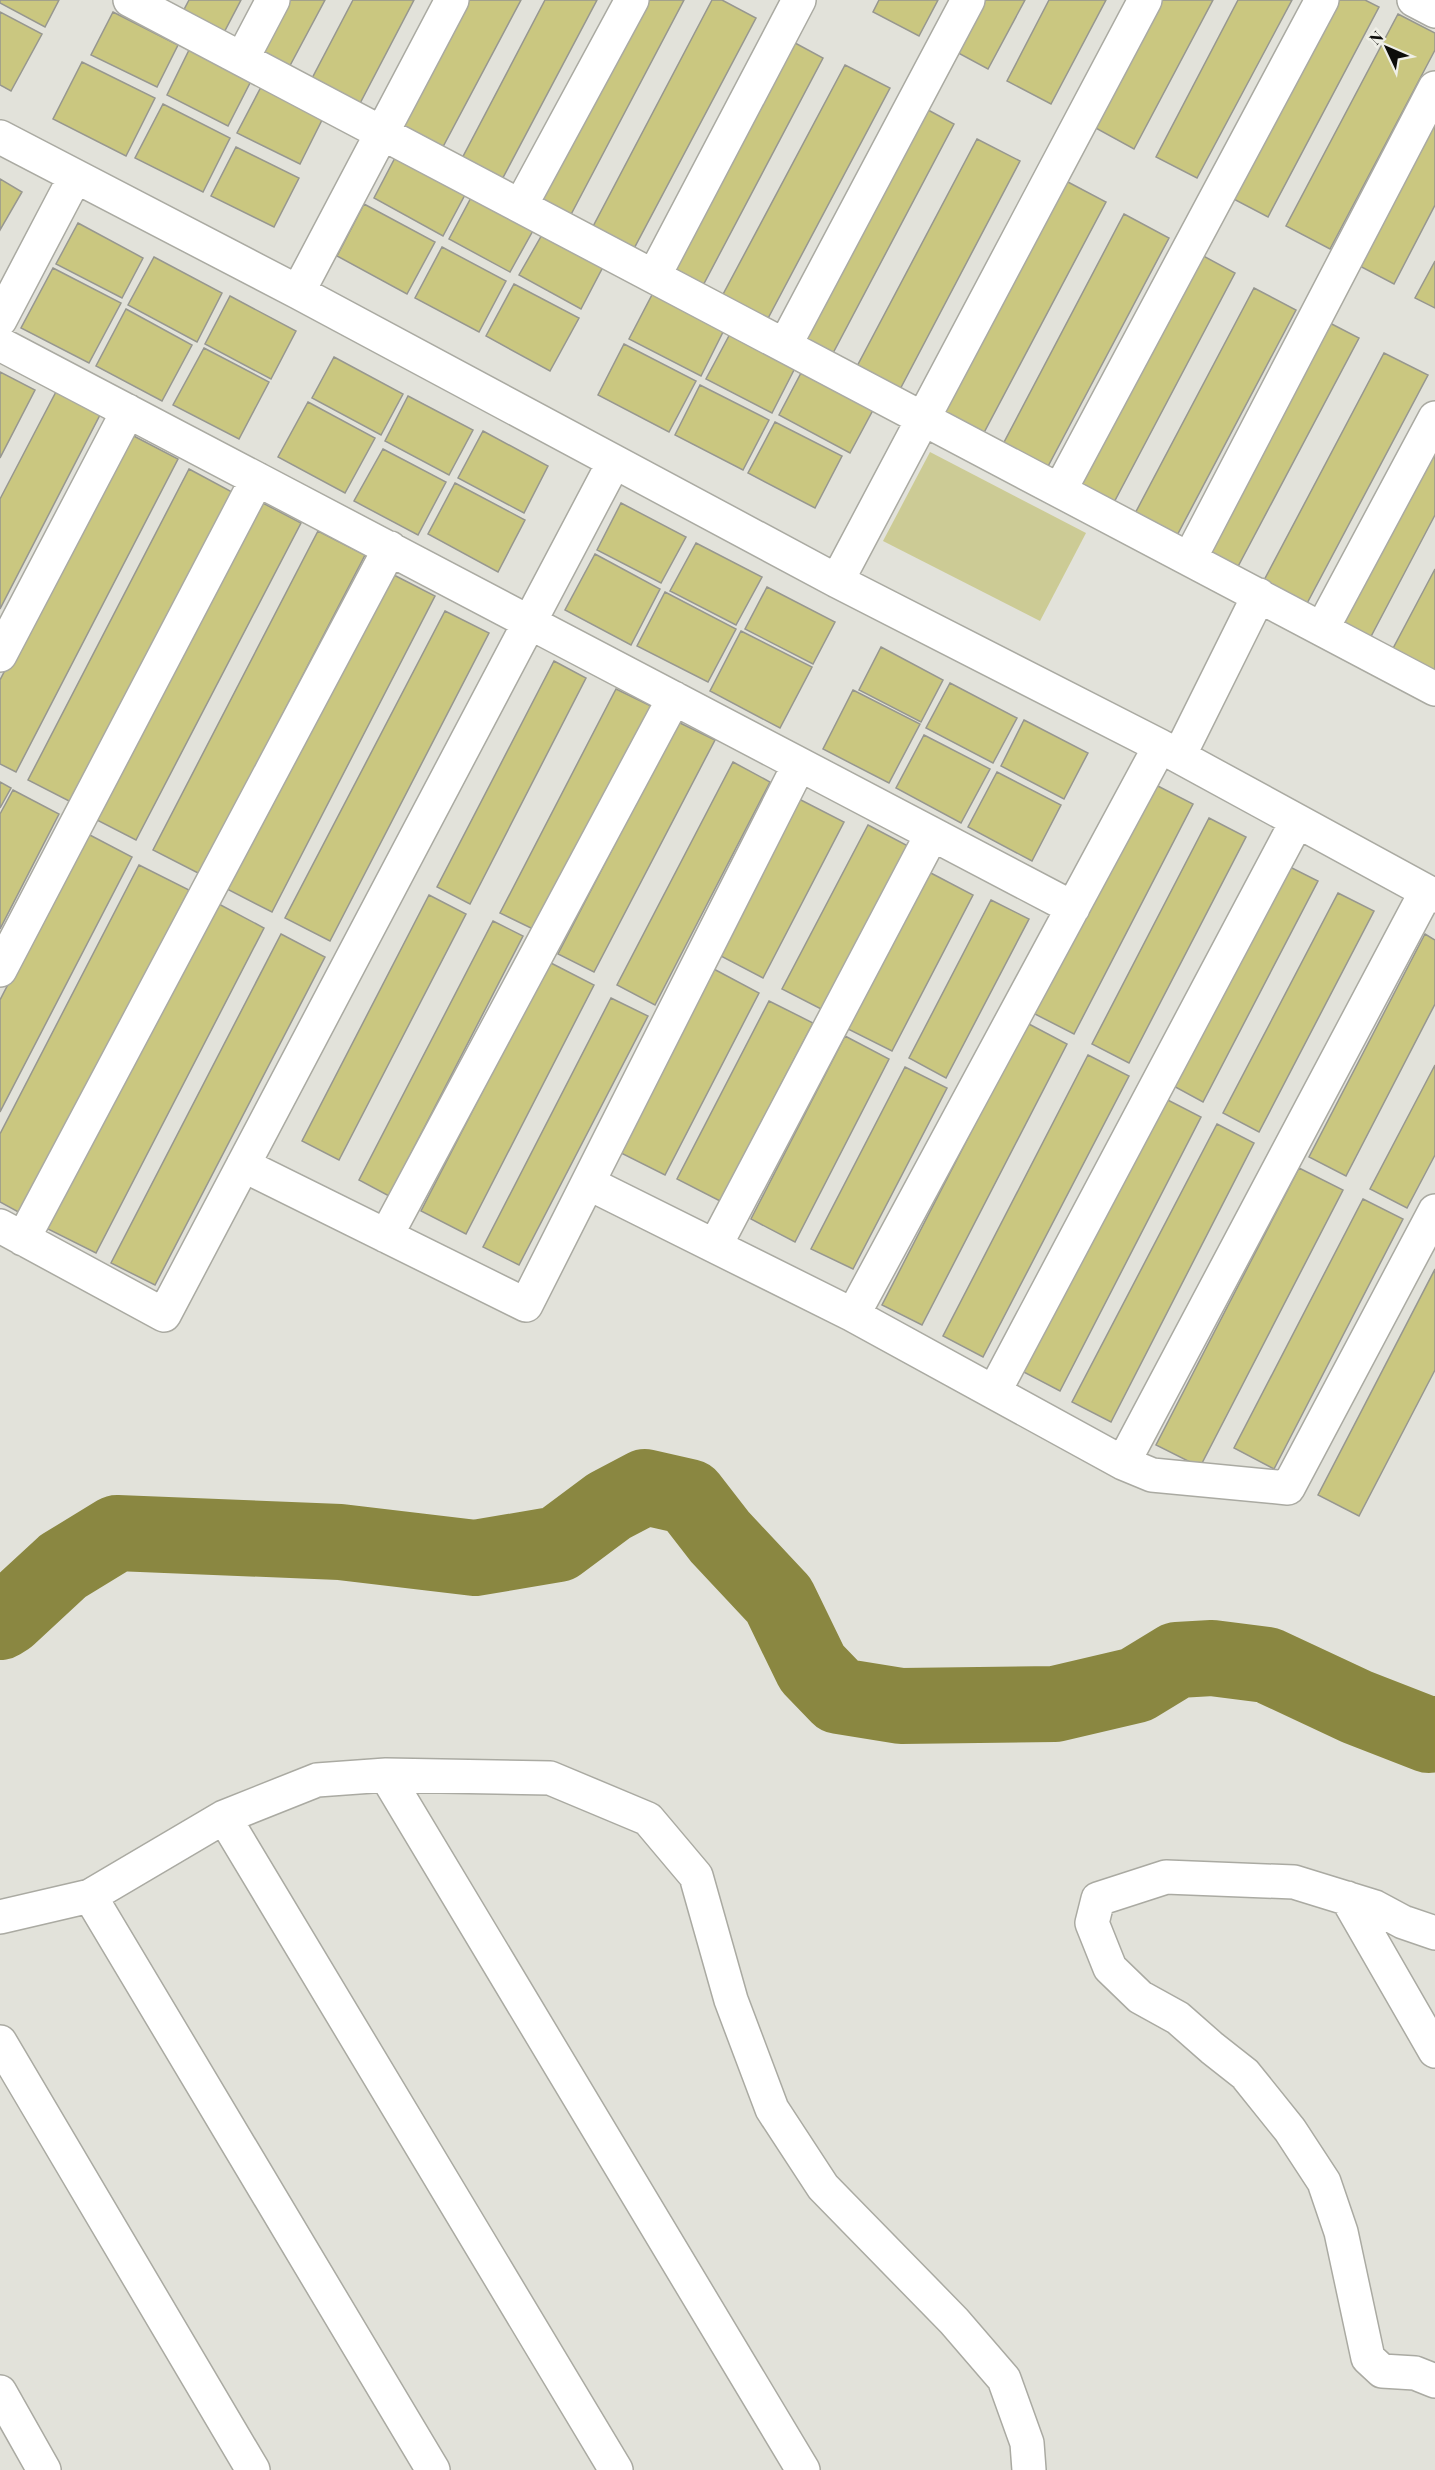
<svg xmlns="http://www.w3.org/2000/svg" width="1435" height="2470" viewBox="0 0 1435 2470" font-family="'Playfair Display',serif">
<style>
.green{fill:#cccb95}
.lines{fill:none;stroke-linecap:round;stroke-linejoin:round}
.river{stroke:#8a8741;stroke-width:76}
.building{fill:#cac780;stroke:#97978f;stroke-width:1.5}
.street-casing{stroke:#aaaaa2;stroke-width:36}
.street{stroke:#fff;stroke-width:33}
</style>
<rect width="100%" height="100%" fill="#e2e2da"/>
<path class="green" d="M930,452l156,81 -46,88 -157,-80z"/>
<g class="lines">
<path class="river" d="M0,1622l8,-5 55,-51 54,-33 223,9 135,16 83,-14 51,-38 36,-19 44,10 31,40 59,63 33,68 27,28 62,10 154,-2 81,-19 41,-25 35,-2 55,7 90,42 72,28 6,-1"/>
</g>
<path class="building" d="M0,0h59l-14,27 -45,-24z
M189,0h52l-22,42 -41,-21z
M279,0h46l-39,73 -36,-19z
M353,0h61l-58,111 -48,-25z
M464,0h57l-84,158 -44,-23z
M545,0h52l-99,187 -40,-21z
M636,0h48l-117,222 -37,-21z
M712,0h10l34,18 -127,240 -41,-22z
M879,0h59l-19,36 -46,-24z
M974,0h51l-37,69 -39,-21z
M1049,0h57l-55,104 -44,-23z
M1159,0h54l-79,149 -42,-23z
M1238,0h54l-95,178 -41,-21z
M1327,0h38l14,7 -111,210 -44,-23z
M0,12l42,22 -31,57 -11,-6z
M113,12l65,33 -21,42 -66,-32z
M1398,14l37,19v17l-105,199 -44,-23z
M784,37l39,21 -124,235 -39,-20z
M190,48l62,31 -24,47 -61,-31z
M82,62l73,36 -29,58 -73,-37z
M845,65l45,23 -125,236 -45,-24z
M261,87l62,31 -23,46 -63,-31z
M163,104l67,34 -27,54 -68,-34z
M919,105l35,19 -122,231 -36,-19z
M1435,105v100l-41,79 -42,-22z
M977,139l43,22 -123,234 -43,-23z
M236,147l63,31 -25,49 -63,-31z
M397,154l70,37 -24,45 -69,-38z
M0,179l22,13 -22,38z
M1066,181l40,21 -127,240 -40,-21z
M473,194l62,33 -25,45 -61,-33z
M364,204l71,38 -28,52 -70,-38z
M1124,214l45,24 -124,234 -44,-24z
M78,223l65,35 -21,40 -66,-34z
M543,233l61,32 -23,44 -62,-34z
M442,247l64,34 -27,51 -64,-34z
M1196,252l39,21 -124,235 -39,-21z
M154,257l68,36 -25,49 -69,-37z
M1435,261v47l-20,-10z
M53,268l68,35 -32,60 -68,-35z
M514,284l65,34 -29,53 -64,-35z
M1254,288l42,22 -123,233 -42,-22z
M654,291l71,37 -24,48 -72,-37z
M230,296l66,35 -25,48 -66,-35z
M126,309l66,36 -30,56 -66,-35z
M1324,320l35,18 -125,236 -34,-18z
M731,332l65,34 -24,47 -66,-34z
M624,344l72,37 -27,51 -71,-37z
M204,348l65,34 -30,57 -66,-34z
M1384,353l44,22 -124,234 -43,-23z
M334,357l69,37 -22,41 -69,-37z
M0,372l35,18 -35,68z
M801,373l72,37 -23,43 -71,-38z
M700,385l69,35 -26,50 -68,-35z
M58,388l44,23 -102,198v-110z
M408,396l65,34 -24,45 -64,-34z
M308,402l67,36 -30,55 -67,-36z
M775,422l67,34 -27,52 -67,-35z
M483,431l65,35 -24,47 -66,-35z
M128,433l50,26 -162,313 -16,-8v-84z
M1435,434v81l-68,129 -34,-18z
M383,449l63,33 -28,53 -64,-34z
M189,469l43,23 -161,310 -43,-22z
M455,483l70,37 -27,52 -70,-38z
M257,500l44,23 -165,317 -43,-22z
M621,503l65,34 -25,46 -64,-33z
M318,531l47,24 -165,319 -47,-24z
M696,543l66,34 -26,48 -66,-34z
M595,554l65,35 -29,56 -66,-35z
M1435,569v111l-46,-24z
M390,573l45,23 -163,316 -45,-23z
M767,587l68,35 -22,42 -68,-35z
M665,592l71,37 -28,53 -71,-36z
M445,611l44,22 -159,308 -45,-23z
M741,631l71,36 -32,61 -70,-37z
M881,647l62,33 -22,42 -62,-32z
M554,661l32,17 -116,226 -33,-17z
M950,683l67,35 -24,45 -67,-35z
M616,689l35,17 -116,224 -35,-17z
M853,690l67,34 -31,59 -66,-34z
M1024,720l64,33 -24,46 -63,-33z
M678,722l37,18 -121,232 -36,-18z
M924,735l66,34 -29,54 -65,-35z
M733,762l37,20 -115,223 -38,-20z
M997,772l64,33 -29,56 -64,-34z
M0,782l11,6 -11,20z
M1152,783l41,21 -119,230 -41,-21z
M13,790l46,24 -59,115v-115z
M797,798l47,24 -81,156 -46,-24z
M1209,818l37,19 -117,226 -37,-19z
M868,825l40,21 -85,164 -41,-21z
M86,833l46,24 -132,255v-112z
M1282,863l36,18 -115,221 -35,-19z
M139,865l50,25 -167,324 -22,-12v-68z
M927,871l46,24 -81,156 -46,-23z
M1338,893l36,18 -115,221 -36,-19z
M429,895l37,19 -127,246 -37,-19z
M991,900l38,19 -83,159 -37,-20z
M215,902l49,26 -168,325 -50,-25z
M493,921l30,15 -134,260 -30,-16z
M281,934l44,23 -170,328 -44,-22z
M1425,934l10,6v64l-89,172 -37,-19z
M549,962l45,23 -128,249 -45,-23z
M710,967l49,26 -94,182 -50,-25z
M611,998l37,18 -129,249 -36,-18z
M769,1001l44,22 -93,178 -43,-22z
M1027,1023l40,21 -145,281 -40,-20z
M845,1036l44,23 -94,183 -44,-23z
M1088,1055l41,21 -146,281 -40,-21z
M1435,1065v90l-28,53 -37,-19z
M905,1067l42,21 -94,181 -42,-20z
M1158,1095l43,22 -141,274 -44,-23z
M1217,1124l37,19 -143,279 -39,-20z
M1299,1168l44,22 -143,277 -44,-22z
M1363,1199l40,20 -129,250 -40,-21z
M1435,1269v101l-76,146 -41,-21z"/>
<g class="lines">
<g class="street-casing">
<path id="street" d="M130,0l1305,689
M1414,0l21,11
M242,59l31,-59
M0,137l298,155 539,289 323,165 275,150
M521,205l111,-205
M654,276l145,-276
M298,292l154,-292
M0,320l75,-143
M0,344l1073,564
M785,345l183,-345
M1060,490l262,-490
M1190,558l245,-470
M837,581l308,-581
M1322,629l113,-211
M0,655l128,-244
M1179,756l80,-161
M0,970l257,-491
M243,1165l283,140 273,-540
M588,1183l265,132 270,148 29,12 136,13 147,-277
M0,1226l164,89 450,-853
M386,1236l288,-538
M23,1239l367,-691
M715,1246l217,-412
M853,1315l307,-569
M994,1392l303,-571
M1123,1463l303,-571
M386,1775l417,695
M224,1817l392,653
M90,1896l343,574
M1347,1898l88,153
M0,1917l90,-21 134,-79 93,-37 69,-5 164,3 98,41 48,57 35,124 41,109 51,78 131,134 50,58 23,64 2,27
M1435,1933l-32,-11 -28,-15 -81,-25 -128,-5 -68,22 -6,24 18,45 30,29 38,21 34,30 33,26 45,56 34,52 17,50 27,126 14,13 33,2 20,8
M0,2042l253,428
M0,2392l44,78"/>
</g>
<use href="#street" class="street"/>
</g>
<g transform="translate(1387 48) rotate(314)" stroke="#efefe7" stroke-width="4.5" paint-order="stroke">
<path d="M0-4.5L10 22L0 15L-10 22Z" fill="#0d0d0a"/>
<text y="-9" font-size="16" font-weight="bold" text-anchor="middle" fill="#0d0d0a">N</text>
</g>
</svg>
